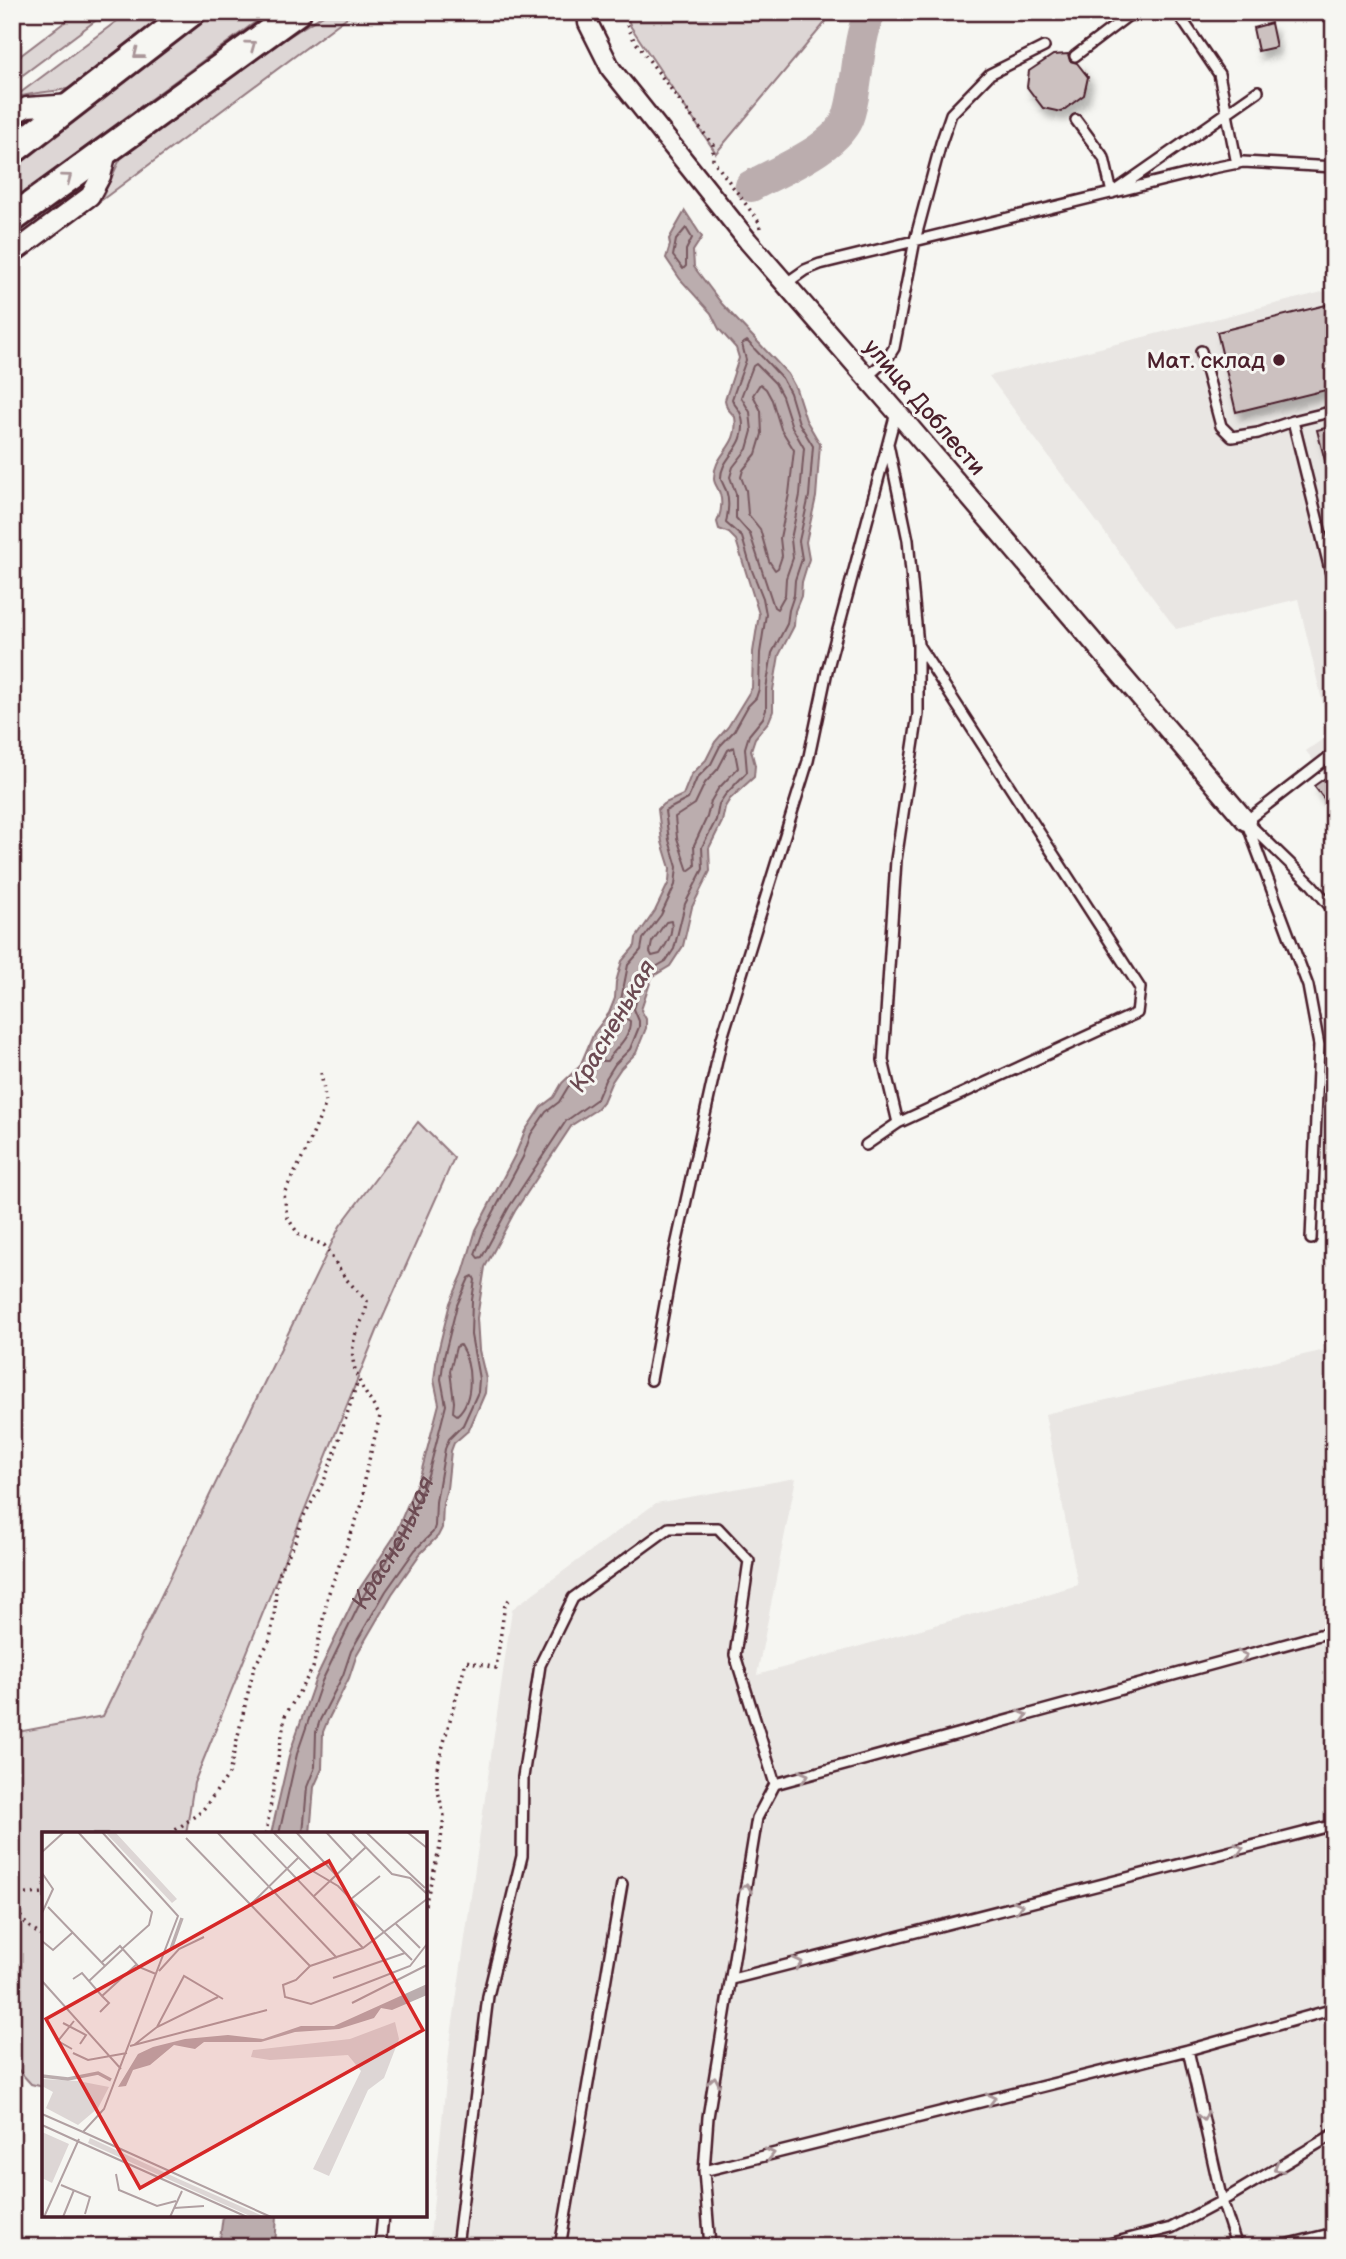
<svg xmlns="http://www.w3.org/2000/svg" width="1346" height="2259" viewBox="0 0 1346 2259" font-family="'Balsamiq Sans',sans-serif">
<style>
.built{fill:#e9e6e3}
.green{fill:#ddd6d5;stroke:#947a80;stroke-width:2}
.water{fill:#bbadae;stroke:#8e747a;stroke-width:2}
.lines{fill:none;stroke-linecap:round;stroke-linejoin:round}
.shore{stroke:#77585f;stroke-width:2}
.river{stroke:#bbadae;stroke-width:32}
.building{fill:#ccc1c0;stroke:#4a1f2b;stroke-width:2;filter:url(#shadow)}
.lane-casing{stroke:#4a1f2b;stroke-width:14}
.street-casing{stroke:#4a1f2b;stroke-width:23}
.secondary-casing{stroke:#4a1f2b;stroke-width:32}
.path{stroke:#4a1f2b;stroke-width:3.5;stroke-dasharray:2 5;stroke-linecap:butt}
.lane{stroke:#f6f6f2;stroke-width:9}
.street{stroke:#f6f6f2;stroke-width:18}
.secondary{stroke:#f6f6f2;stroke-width:26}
.oneway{stroke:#a99598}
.poi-dot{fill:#4a1f2b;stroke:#f6f6f2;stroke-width:2.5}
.labels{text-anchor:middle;stroke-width:6;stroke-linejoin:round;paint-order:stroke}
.poi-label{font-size:23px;fill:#4a1f2b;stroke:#f6f6f2;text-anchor:end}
.street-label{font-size:23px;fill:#4a1f2b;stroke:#f6f6f2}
.water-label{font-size:24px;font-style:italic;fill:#6c4a52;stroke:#f6f6f2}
.inset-river{fill:none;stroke:#bbadae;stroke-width:3.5}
.inset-road{fill:none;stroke:#b1a0a2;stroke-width:2}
.view{fill:#d62828;fill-opacity:0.15;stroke:#d62828;stroke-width:3.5}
.inset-edge{fill:none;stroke:#4a1f2b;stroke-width:3.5}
</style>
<defs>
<filter id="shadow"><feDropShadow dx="4.5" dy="8" stdDeviation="3.5" flood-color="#0004"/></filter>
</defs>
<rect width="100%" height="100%" fill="#f6f6f2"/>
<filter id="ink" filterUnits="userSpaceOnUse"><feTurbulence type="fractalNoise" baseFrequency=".0143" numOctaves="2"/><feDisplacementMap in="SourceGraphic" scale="14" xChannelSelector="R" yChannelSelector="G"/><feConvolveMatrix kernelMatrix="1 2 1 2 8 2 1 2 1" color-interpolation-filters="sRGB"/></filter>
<g filter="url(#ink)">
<path class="built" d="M1334,289v522l-20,-25 12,-9 -20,-26 24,-17 -32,-135 -122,30 -187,-253z
M1334,1348v899h-905l21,-204 62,-434 144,-106 140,-25 -39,197 321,-90 -33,-171z"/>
<path class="green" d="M78,12h29l-95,71v-21z
M129,12h44l-97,75c-22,6 -43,4 -64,12z
M213,12h56l-257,189v-37z
M328,12h26l-263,196 12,-12 19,-41 67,-56z
M625,12h209l-118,141 -85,-126z
M88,178l-15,17 -61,46v-11z
M418,1122l36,36 -75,168 -185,457 -8,51h-142v253l-13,-3 -19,-21v-330l91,-17 237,-490z"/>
<path class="water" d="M685,211l17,26 -9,14 1,16 28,37 66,70 8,15 10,31 14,24 -4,53 -10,45 3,17 -7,23 -1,14 -6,15 -1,15 -15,29 -6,35v21l-4,10 -14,17 -4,12 4,15 -1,12 -24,22 -5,8 -3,15 -13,26 1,23 -18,36 -9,39 -13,20 -18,11 -11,33 5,9v9l-10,25 -15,15 -10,15 -8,19 -6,7 -25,16 -57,86 -30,56 -8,51 2,32 7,29 -1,14 -16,37 -15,13 -3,8 -4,38 -4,14 -1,25 -4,8 -18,18 -28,40 -35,60 -8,24 -22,44 -4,10 -1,37 -8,18 -4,47h-39l19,-82 26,-74 42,-87 36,-54 27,-64 18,-69 -5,-24 3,-24 13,-53 13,-30 13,-43 40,-77 9,-22 16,-24 13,-10 8,-14 18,-17 14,-33 15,-20 6,-15 1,-16 6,-21 13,-15 1,-8 19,-27 14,-29 1,-14 -8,-26 -4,-33 5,-5 20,-9 8,-20 15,-15 9,-18 13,-15 24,-39 1,-36 6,-38 -23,-74 -7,-7 -10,-4 -2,-7c4,-9 6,-18 3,-28 -1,-5 -6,-10 -6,-15 -1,-26 26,-31 21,-62l-8,-9 -2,-8 14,-42 -3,-10 -17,-19 -8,-16 -31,-34 -14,-21 4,-13 -1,-6z
M223,2215h54l-2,32h-56z"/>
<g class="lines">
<g class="shore">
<path d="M686,228l6,10 -6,12v16l-3,3 -10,-13 3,-16z"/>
<path d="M747,341l35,37 8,15 9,30 14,23 -4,50 -10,45 3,18 -7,21 -1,15 -5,15 -2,14 -15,29 -6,36v21l-3,8 -14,17 -4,13 2,24 -22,23 -6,9 -3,16 -14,27 1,22 -18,35 -11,45 -8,12 -19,11 -6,12 -7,25 5,12v6l-9,22 -15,15 -10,16 -8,19 -31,22 -57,86 -27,50 -4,1 -3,-4 8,-22 40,-75 8,-23 15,-22 13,-10 9,-15 18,-17 13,-32 16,-21 6,-17 7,-35 13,-15 2,-11 18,-24 14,-30 2,-18 -8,-27 -4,-29 23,-12 9,-21 14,-14 9,-18 14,-15 14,-25 8,-8 3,-9 1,-36 6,-39 -3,-16 -12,-30 -9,-31 -16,-14c2,-11 4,-22 0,-33 -1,-1 -4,-9 -5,-10 -2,-23 28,-32 21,-62 -1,-8 -8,-12 -10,-19l14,-39 -4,-16z"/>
<path d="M756,364l19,19 7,13 10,31 12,21 -4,47 -9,44 2,19 -7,20 -1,17 -8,14 -3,-2 -24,-73 -14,-16v-24l-6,-17 3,-10 14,-18 5,-18 -2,-19 -9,-15 12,-31z"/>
<path d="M760,384l6,5 6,11 9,29 13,21 -5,44 -9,44 2,18 -4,12 -3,2 -6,-9 -9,-32 -12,-15 -2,-24 -5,-13 2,-7 13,-16 6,-20 -1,-23 -8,-16z"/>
<path d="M734,747l4,21 -20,21 -7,12 -4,16 -13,28 1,21 -7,5 -11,-33 -2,-21 20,-13 10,-21 13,-14 10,-19z"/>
<path d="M671,921c3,12 -5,24 -11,33l-8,2 -2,-4 2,-10 14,-20z"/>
<path d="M625,1018l5,3c0,18 -14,26 -23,40h-4l-2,-4 6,-15z"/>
<path d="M460,1345c12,19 15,54 -3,70l-4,-3 1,-10 -4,-31 6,-24z"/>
<path id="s1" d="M279,1834l18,-80 25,-73 42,-86 36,-55 28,-65 18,-70 -5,-26 3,-22 13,-52 12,-27 4,-2 2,4 -3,20 -1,35 8,44 -1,13 -15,33 -14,14 -4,10 -9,53 -1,24 -2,6 -18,18 -29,41 -35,60 -8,24 -23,45 -4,12 -1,35 -8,20 -4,47"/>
</g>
<path class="river" d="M751,186c29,-16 89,-39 98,-72 10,-34 7,-69 21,-102"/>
</g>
<path class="building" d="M1271,23l5,24 -18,4 -5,-23z
M1068,54l2,7 7,2 11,14 -4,18 -23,17 -18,-4 -16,-21 2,-16 24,-16z
M1334,303v85l-98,24 -19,-80z
M1334,426v49l-5,1 -12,-46z
M1334,772v39l-20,-25z"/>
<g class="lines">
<g class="lane-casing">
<path id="lane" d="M1177,12l42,62 18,90
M1075,56l58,-44
M1076,120l28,38 8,35 146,-102
M785,284l20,-14 15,-6 393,-96 30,-6 91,5
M1201,351l20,75 11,11 26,-4 35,-12
M867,377l20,-18 7,-11 21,-108 26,-97 10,-29 39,-40 54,-27
M1334,411l-41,10 41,165
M888,444l20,96 10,105v69l-22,146 -13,200 15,63
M1246,821l62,165 11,59 -8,194
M1246,821l88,-68
M1250,825l62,60 22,26
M866,1145l32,-22 239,-110 3,-25 -222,-343
M651,1380l23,-125 48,-217 86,-277 19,-90 69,-258
M732,1979l602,-154
M1188,2050l34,151 15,46
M704,2171l484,-121 146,-41
M380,2247l3,-32
M457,2247l31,-251 34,-140 1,-79 17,-112 33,-67 96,-70h49l31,33 -14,94 40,129
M560,2247l62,-363
M710,2247l-6,-76 4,-54 49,-299 18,-34 559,-153
M1097,2247l74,-19 51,-27 112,-67
M1277,2247l57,-14"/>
</g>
<g class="street-casing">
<path id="street" d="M587,12l1,11 23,46 137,172 148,170 350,410
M12,115l15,-8 45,-3
M12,254l78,-58 11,-20 7,-28"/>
</g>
<g class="secondary-casing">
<path id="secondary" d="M12,151l180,-139
M12,219l285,-207"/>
</g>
<path class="path" d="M621,12l13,28 79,105v15l46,62 1,6
M170,1834l32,-23 27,-37 25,-107 16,-27 5,-31 1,-23 6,-20 12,-21 8,-26 22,-38 11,-29 23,-72
M266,1834l19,-118 28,-48 15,-73 35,-93 1,-22 16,-64c-17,-27 -35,-50 -24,-83 4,-11 11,-20 11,-32l-21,-22 -22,-34 -25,-10 -12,-18 -3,-24 21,-40 21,-50 -5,-30
M12,1895l32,-2
M12,1905l15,20 17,13
M425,1905l15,-58 4,-31 -7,-29v-19l29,-107 30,7 9,-64 6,-6"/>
<use href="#lane" class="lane"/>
<use href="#street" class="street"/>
<use href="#secondary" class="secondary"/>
</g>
<defs><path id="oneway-chevron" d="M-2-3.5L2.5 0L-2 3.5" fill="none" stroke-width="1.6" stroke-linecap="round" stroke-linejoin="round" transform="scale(1.75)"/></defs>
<g class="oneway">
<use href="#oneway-chevron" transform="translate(251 45) rotate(-36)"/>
<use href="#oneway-chevron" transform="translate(138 54) rotate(142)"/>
<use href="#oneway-chevron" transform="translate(67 178) rotate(-37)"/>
<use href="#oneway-chevron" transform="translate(1243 1656) rotate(-15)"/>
<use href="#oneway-chevron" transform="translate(1023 1716) rotate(-15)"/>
<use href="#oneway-chevron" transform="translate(804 1776) rotate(-15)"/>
<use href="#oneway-chevron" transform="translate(1239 1849) rotate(-14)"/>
<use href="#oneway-chevron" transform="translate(746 1888) rotate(-81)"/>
<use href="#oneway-chevron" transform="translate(1018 1906) rotate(-14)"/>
<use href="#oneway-chevron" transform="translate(798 1963) rotate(-14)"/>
<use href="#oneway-chevron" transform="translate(714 2081) rotate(-80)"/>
<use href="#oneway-chevron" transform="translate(991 2099) rotate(-14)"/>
<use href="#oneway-chevron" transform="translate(1203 2116) rotate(77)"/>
<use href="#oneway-chevron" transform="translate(770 2154) rotate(-14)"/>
<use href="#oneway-chevron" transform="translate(1278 2168) rotate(149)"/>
</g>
</g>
<circle class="poi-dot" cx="1279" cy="360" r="7"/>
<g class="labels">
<g class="poi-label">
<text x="1265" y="368">Мат. склад</text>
</g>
<g class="street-label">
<text transform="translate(925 407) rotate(49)" y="8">улица Доблести</text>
</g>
<g class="water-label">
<text transform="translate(612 1026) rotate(-60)" y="8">Красненькая</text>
<text dy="8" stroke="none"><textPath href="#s1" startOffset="315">Красненькая</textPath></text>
</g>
</g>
<g transform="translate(42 1832)">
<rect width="385" height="385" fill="#f6f6f2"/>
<path d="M63,0h10l62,67 -5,4zM353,190l4,17 -15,39 -16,12 -39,86 -16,-7 48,-98 -13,-16 -78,5 -19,-3 2,-7 97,-11zM0,247l36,2 31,6 -11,21 -20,17 -32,-17 7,-16 -11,-6zM0,300l27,12 -17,39 -10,-5zM48,306l91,42 84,37h-13l-164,-74z" fill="#ddd6d5"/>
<path d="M385,152v11l-35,15 -11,-2 -7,10 -35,11 -44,3 -34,10h-57l-9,7 -21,-4 -24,20 -17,5 -7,16 -8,1 20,-33 15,-7 32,-8 43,-4 35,4 38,-13h33z" fill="#bbadae"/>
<path class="inset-river" d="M129,117l11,-31M0,244l26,3 30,-6 13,7"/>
<path class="inset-road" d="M36,0l74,80 -3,13 -27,24M175,0l120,126M210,0l111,116M231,0l38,38 27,16 74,74M254,0l40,43M284,0l26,28M309,0l41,42 18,4 17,16M324,0l59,56M365,0l20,16M144,6l124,128 53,-18 64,-49M0,20l22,-20M0,41l11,16 -11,24M272,64l52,-49M309,67l29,-23M208,73l49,-48M6,75l57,59M354,92l24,24M0,109l11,9 19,-17M59,131l19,-17 19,21 17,7M268,134l-14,14 -13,5 2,12 26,7 45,-17 54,-21 17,-22M117,139l20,-22 25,-12M291,146l72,-25M31,147l9,-6 20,23 35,-32M0,149l79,88M47,149l34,-32M310,171l75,-38M58,180l9,-9 -7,-7M21,191l23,12 -6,9M115,195l27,-51 39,23M92,213l23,-18 61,-30M88,214l137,-36M30,217l-14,-8 16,-20M31,221l15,7 39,-7M0,282l41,18 21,-23 74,-193 -76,-84M0,293l35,16M41,300l188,85M35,309l170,76M74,342l3,16 38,16 19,-5M19,353l29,12 -5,17M132,376l30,-2M2,385l35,-78M21,385l11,-27M128,385l12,-26"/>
<path class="view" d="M287,29l94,169 -283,158 -94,-169z"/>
<rect width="385" height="385" class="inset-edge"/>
</g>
<rect width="1346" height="2259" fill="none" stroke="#f6f6f2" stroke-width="42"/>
<rect x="21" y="21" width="1304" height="2217" fill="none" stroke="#4a1f2b" stroke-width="2.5" filter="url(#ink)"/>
</svg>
